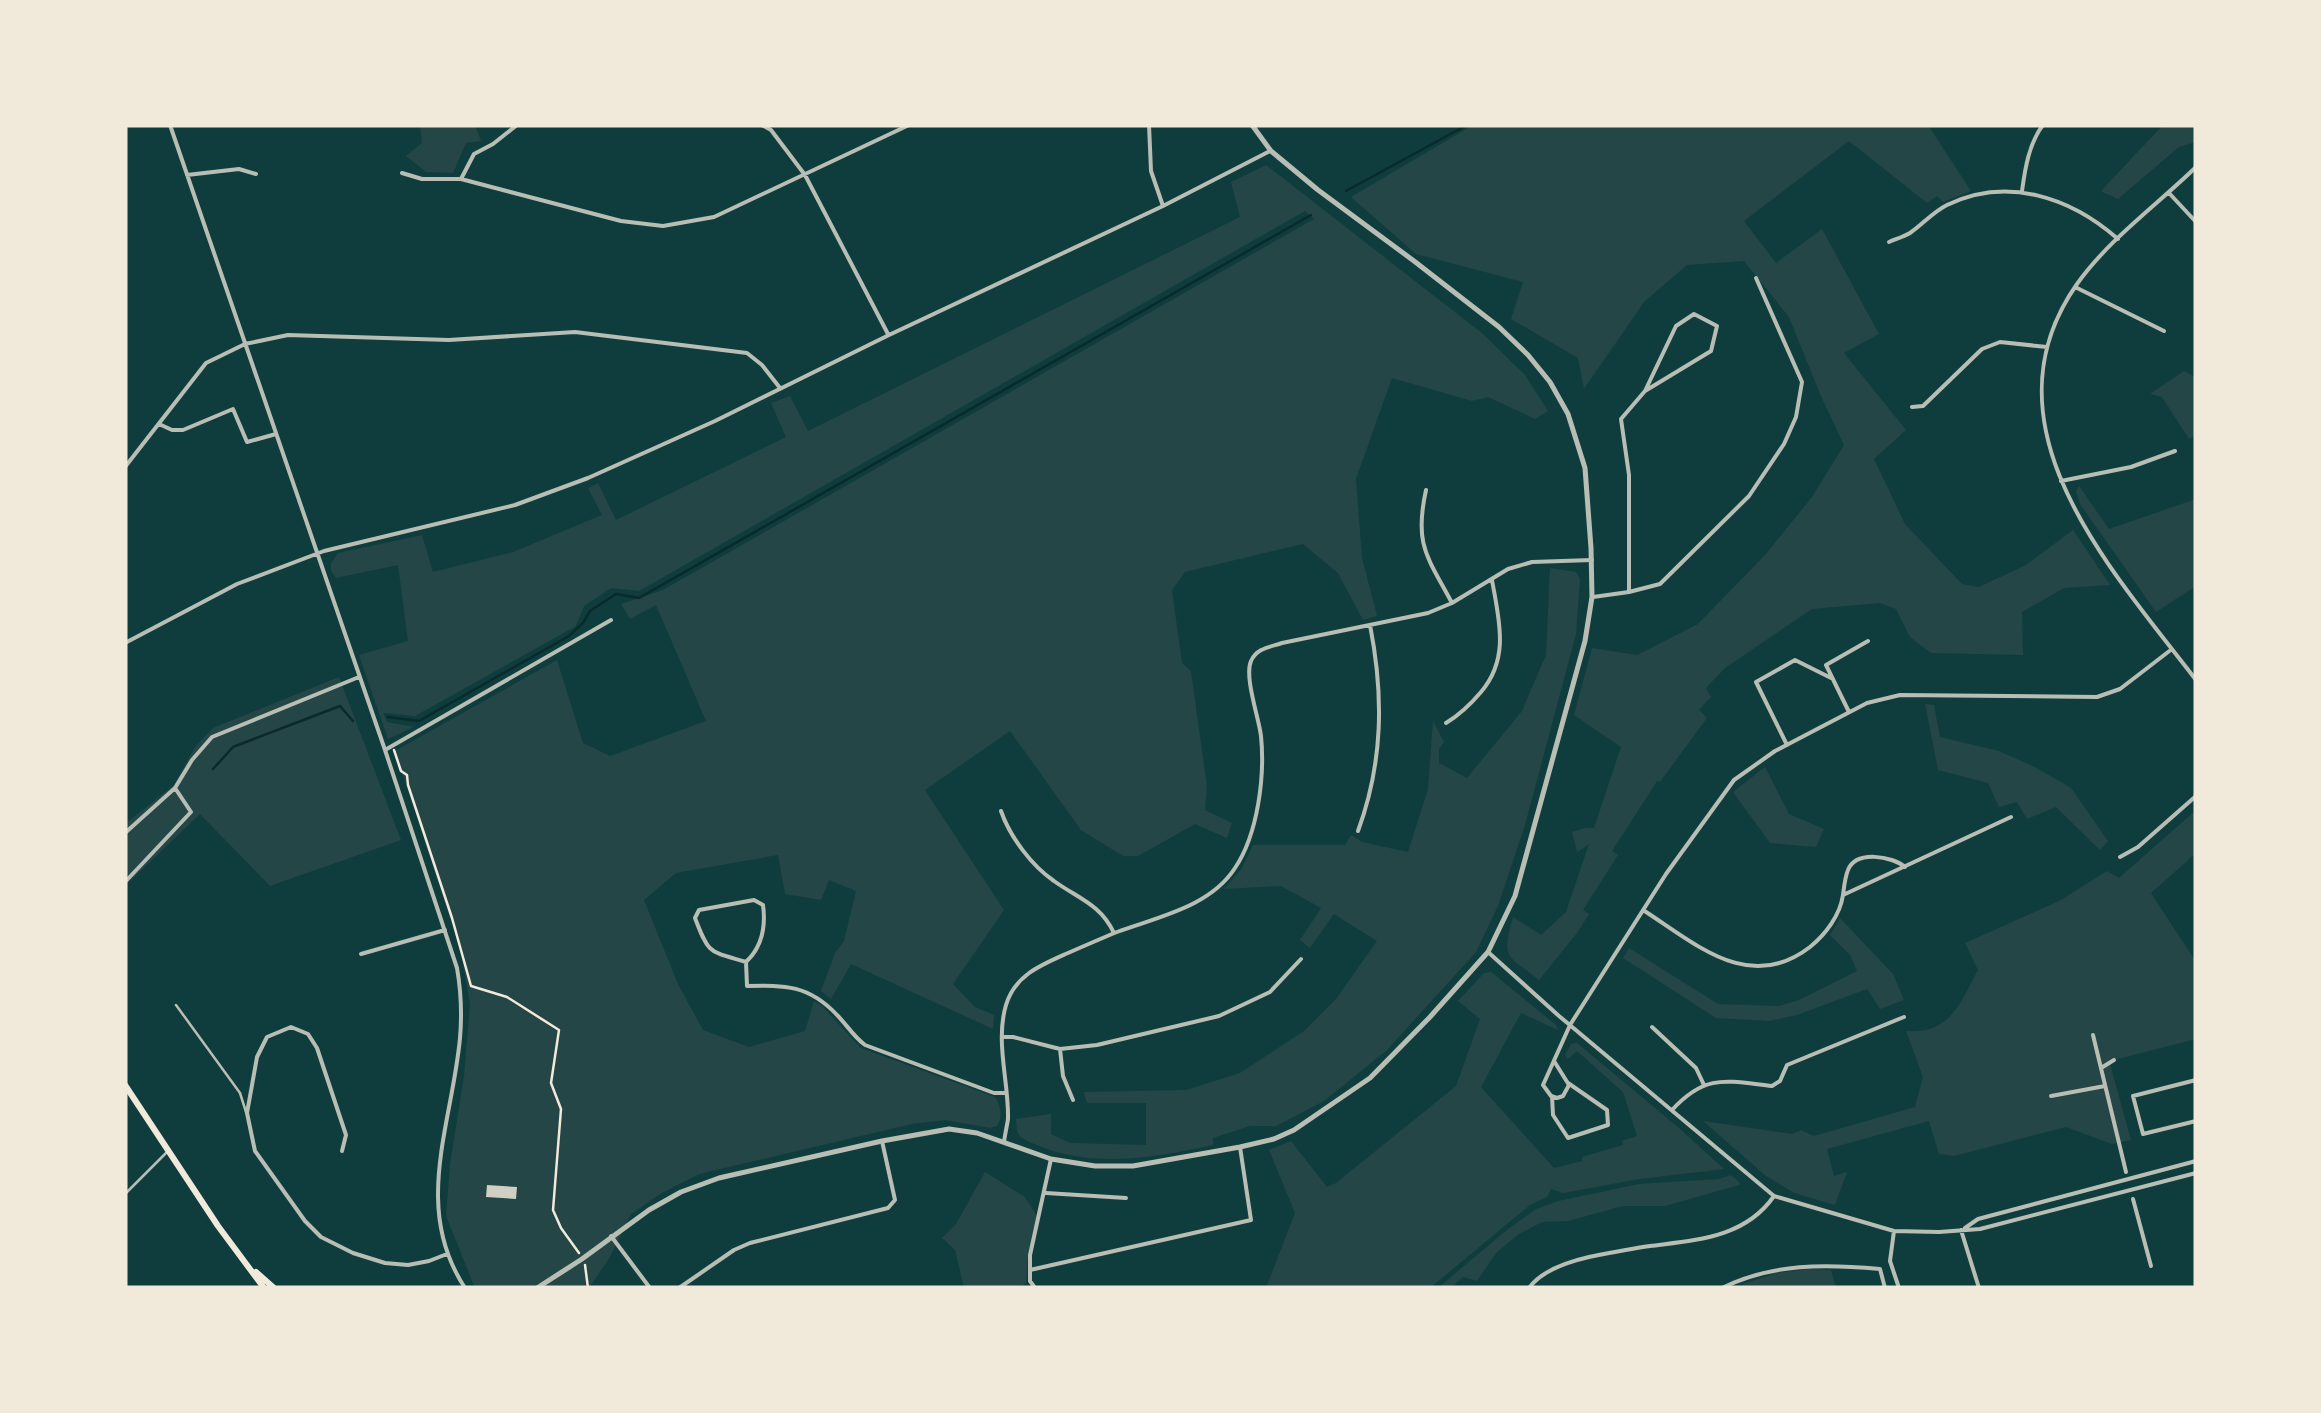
<svg xmlns="http://www.w3.org/2000/svg" width="2321" height="1413" viewBox="0 0 2321 1413" font-family="Arial,sans-serif">
<style>
.green{fill:#244646}
.lines{fill:none;stroke-linecap:round;stroke-linejoin:round}
.stream{stroke:#0a2a2b;stroke-width:2.5}
.building{fill:#cfcfc3}
.path{stroke:#f1e9da;stroke-width:2.5}
.service{stroke:#b8beb3;stroke-width:2.5}
.pedestrian{stroke:#b8beb3;stroke-width:4}
.minor{stroke:#b8beb3;stroke-width:4}
.tertiary{stroke:#b8beb3;stroke-width:5}
.secondary{stroke:#f1e9da;stroke-width:6}
</style>
<rect width="100%" height="100%" fill="#0f3d3e"/>
<path class="green" d="M420,125h55l6,16 -15,2 -13,30 -27,-1 -20,-16 16,-13z
M1473,125h455l43,66 -28,11 -6,-6 -10,7 -78,-62 -105,80 32,42 46,-34 57,105 -35,19 62,77 -32,29 31,65 57,60 17,3 47,-22 47,-35 37,55 -46,3 -42,24 1,43 -92,-2 -21,-16 -14,-28 -16,-6 -68,6 -87,59 -19,20 5,9 -12,13 8,8 -47,64 -3,-1 -45,70 6,4 -35,55 6,4 -12,19 -38,47c-32,-26 -38,-20 -26,-63l28,18 25,-23 23,-68 -12,8 -5,-20 13,-4h9l27,-81 -47,-32 18,-67 45,7 61,-31 67,-69 47,-58 32,-52 -24,-51 -31,-77 -45,-56 -57,4 -43,37 -60,87 -6,-31 -67,-39 12,-37 -107,-28 -65,-57z
M2163,125h33v17l-17,5 -61,52 -17,-8z
M1266,165l217,169 42,41 23,36 -13,8 -47,-22 -16,4 -80,-23 -36,101 6,79 15,58 -14,4 -25,-47 -35,-29 -118,28 -13,18 10,73 9,8 16,116 -2,23 27,13 -5,15 -32,-14 -57,32h-15l-42,-26 -71,-99 -85,59 79,120 -51,74 22,23 19,8 -1,14 -142,-65 -20,35 -10,-8 14,-38 9,-12 12,-50 -27,-11 -8,20 -36,-6 -7,-39 -102,18 -32,27 34,84 25,46 46,17 56,-16 9,-30 9,6 38,41 134,49c6,9 8,20 2,29l-7,2 -45,-8 -33,4 -213,50 -39,20 -29,20 -21,43 -21,31h-114l-29,-72 4,-52 14,-88 6,-71 -9,-53 -66,-201 162,-91 26,83 27,13 96,-35 -50,-116 -26,14 -9,-15 42,-14 651,-371 -9,-8 -666,380 -28,-3 -27,18 -8,20 -161,90 -32,-3 4,9 27,5 -26,12 -29,-84 49,-14 -10,-76 -62,13 -5,-7v-8l7,-10 84,-18 11,37 80,-20 89,-37 -14,-27 10,-5 18,37 170,-83 -15,-34 19,-7 18,35 432,-214 -9,-35z
M2184,371l12,7v57l-7,4 -27,-42 -12,-3z
M2079,486l30,43 87,-30v87l-40,26 -76,-108 -4,-13z
M1550,568l26,4 4,7 -4,55 -51,191 -27,81 -22,46 -89,98 -63,51 -48,25h-26l-37,12v7c-65,14 -131,26 -193,-8l-3,-6 -1,-12 35,-5v20l19,9 76,2v-42h-59l-3,-11 102,-2 54,-17 64,-42 32,-32 41,-58 -43,-27 -24,34 -10,-8 21,-32 -40,-22 -57,3 18,-21 11,-23h92l6,-10 11,7 46,10 20,-63 5,-68 11,21 -5,7v14l28,15 55,-67 24,-56z
M339,677l62,163 -131,46 -70,-72 -75,72v-62l49,-39 21,-38 18,-19z
M1925,704l9,1 6,32 59,14 36,16 36,21 37,53 -8,9 -44,-43 -29,12 -10,-17 -18,5 -11,-24 -50,-13z
M1765,767l24,47 35,15 -8,18 -46,-4 -37,-51z
M2196,810v43l-45,40 45,69v77l-82,21 -4,4 21,76 -19,4 -46,-17 -112,29 -15,-2 -10,-33 -102,28 7,27 13,-4 -12,33 -41,-12 -28,-17 -63,-55 89,13 9,-4 13,6 101,-29 8,-30 -17,-46c44,4 54,-28 72,-61l-13,-27 94,-42 48,-30 12,7z
M1840,918l53,56 11,26 -24,9 -13,-20 -70,26 -28,6 -53,-3 -93,-60 6,-10 89,56 61,2 20,-6 58,-29 -7,-16 -20,-20z
M1491,972l65,53 2,5 -37,-17 -40,74 73,81 28,-7v-4l41,-12 -1,-4 15,-5 -14,-44 -46,-41 -9,8 -3,-4 6,-11 6,-1 102,85 45,41 -84,10 -77,14 -12,-4 -4,8 -17,8 -100,83h-164l29,-75 -26,-63 22,-9 36,46 9,-4 120,-97 24,-67 -22,-18 26,-28z
M985,1172l40,25 12,19 -9,38 -2,29 -7,5h-55l-9,-38 -13,-12 14,-14z
M1731,1175l9,8 -1,2 -74,21h-42l-55,15 -26,1 -23,12 -22,18 -20,29 -14,-4 -12,11h-13l70,-59 28,-20 22,-8 81,-17 80,-5z
M1808,1269l23,1 5,18h-93v-4l33,-11z"/>
<g class="lines">
<path class="stream" d="M1346,191l121,-66
M388,717l31,4 150,-85 14,-13 7,-12 26,-17 23,4 672,-383
M213,769l20,-22 107,-41 13,15"/>
</g>
<path class="building" d="M487,1185l30,2 -1,12 -30,-2z"/>
<g class="lines">
<path class="path" d="M394,750l7,21 6,4 1,10 44,133 19,68 36,11 52,33 -8,53 10,26 -8,101 8,18 18,25
M585,1265l3,23"/>
<path class="service" d="M176,1005l64,88 6,19
M125,1194l41,-41"/>
<path class="pedestrian" d="M2093,1035l33,137
M2101,1068l13,-8
M2051,1096l54,-10
M2133,1199l18,67"/>
<path class="minor" d="M170,125l215,625 72,218c4,23 5,47 3,70 -8,87 -48,169 5,250
M762,125l9,5 34,45 83,159
M1149,125l2,46 12,35
M2196,167c-39,38 -87,72 -119,117 -100,142 35,286 119,396
M402,173l20,6h39l160,42 42,5 51,-9 195,-92
M187,175l52,-6 17,5
M461,179l13,-25 19,-10 24,-19
M2022,191c3,-22 7,-48 21,-66
M2169,193l27,29
M1889,242c7,-3 14,-5 21,-9 13,-9 23,-21 37,-28 60,-29 123,-8 171,34
M2075,287l89,44
M1912,407l11,-1 59,-57 18,-7 47,5
M159,424l13,6h11l50,-21 14,33 29,-8
M125,467l81,-104 39,-19 43,-9 161,5 126,-8 172,21 15,12 18,23
M2061,481l70,-14 44,-16
M1426,490c-12,55 1,66 26,113
M1629,592v-117l-8,-56 24,-28 31,-65 18,-12 23,12 -6,25 -66,40
M1593,597l36,-5 31,-8 89,-88 35,-52 12,-27 6,-35 -46,-104
M125,643l112,-59 87,-33 191,-46 73,-27 127,-57 174,-86 274,-129 107,-55
M1849,712l-23,-47 42,-24
M1446,723c15,-9 24,-18 35,-31 29,-34 18,-72 11,-112
M1787,745l-31,-63 39,-22 38,19
M385,750l226,-130
M1001,811c9,26 31,55 53,70 25,18 46,23 60,52
M1358,831c25,-68 26,-135 12,-206
M125,833l50,-45 17,-28 20,-23 147,-60
M2120,857l18,-10 58,-51
M125,882l66,-70 -16,-24
M1843,895c1,-8 2,-18 5,-25 8,-20 44,-14 57,-3
M1643,910c53,34 106,84 167,37 16,-13 30,-32 33,-52l168,-78
M1488,952l71,64 215,180 120,35 45,1 41,-3 216,-56
M361,954l84,-24
M746,962c-37,-11 -37,-7 -51,-44l4,-8 55,-10 9,5c3,22 -1,42 -17,57l1,24c38,-1 62,-1 90,29 10,10 16,21 28,30l129,48h12
M1652,1027l44,41 8,17
M1002,1037h11l47,12 37,-4 122,-29 51,-24 31,-33
M1060,1049l3,27 10,24
M1554,1061l15,24 -6,11 -6,2 -6,-2 -8,-11 27,-60 96,-151 68,-94 41,-29 92,-48 33,-8 197,2 23,-8 52,-40
M2196,1080l-63,16 10,38 53,-13
M1552,1096l1,19 15,23 40,-13 -1,-15 -39,-27
M1672,1110c34,-37 55,-29 100,-24l8,-5 7,-16 117,-48
M1004,1142c1,-8 3,-16 4,-23 1,-37 -13,-77 -2,-114 9,-30 35,-40 62,-52 16,-7 32,-14 49,-21 40,-15 93,-25 118,-64 23,-34 30,-92 26,-132 -2,-18 -17,-59 -10,-75 6,-13 19,-14 31,-18l146,-30 24,-10 56,-34 24,-7 60,-2
M342,1151l4,-16 -29,-87 -9,-14 -17,-7 -24,10 -10,20 -10,56 8,38 50,70 16,16 32,16 32,10 23,2 21,-4 18,-7
M1046,1193l80,5
M1965,1228l13,-9 218,-58
M1961,1230l18,58
M1894,1231l-4,30 9,27
M611,1236l39,52
M1030,1270l221,-50 -11,-73
M679,1288l55,-38 16,-7 138,-35 7,-8 -13,-59
M1035,1288l-5,-7v-26l21,-96
M1529,1288c13,-18 38,-26 60,-31 20,-4 40,-8 61,-11 46,-6 95,-8 124,-50
M1722,1288c51,-25 103,-24 158,-19l5,19"/>
<path class="tertiary" d="M537,1288l45,-29 67,-49 32,-18 38,-14 163,-37 67,-12 28,4 74,26 44,7h38l107,-19 34,-8 20,-9 76,-52 60,-61 58,-65 27,-56 70,-255 7,-44 -1,-49 -6,-80 -17,-54 -18,-32 -22,-27 -29,-28 -85,-66 -96,-71 -47,-39 -19,-26"/>
<path class="secondary" d="M125,1085l93,141 46,62
M256,1272l18,16"/>
</g>
<rect width="2321" height="1413" fill="none" stroke="#f1e9da" stroke-width="255"/>
</svg>
